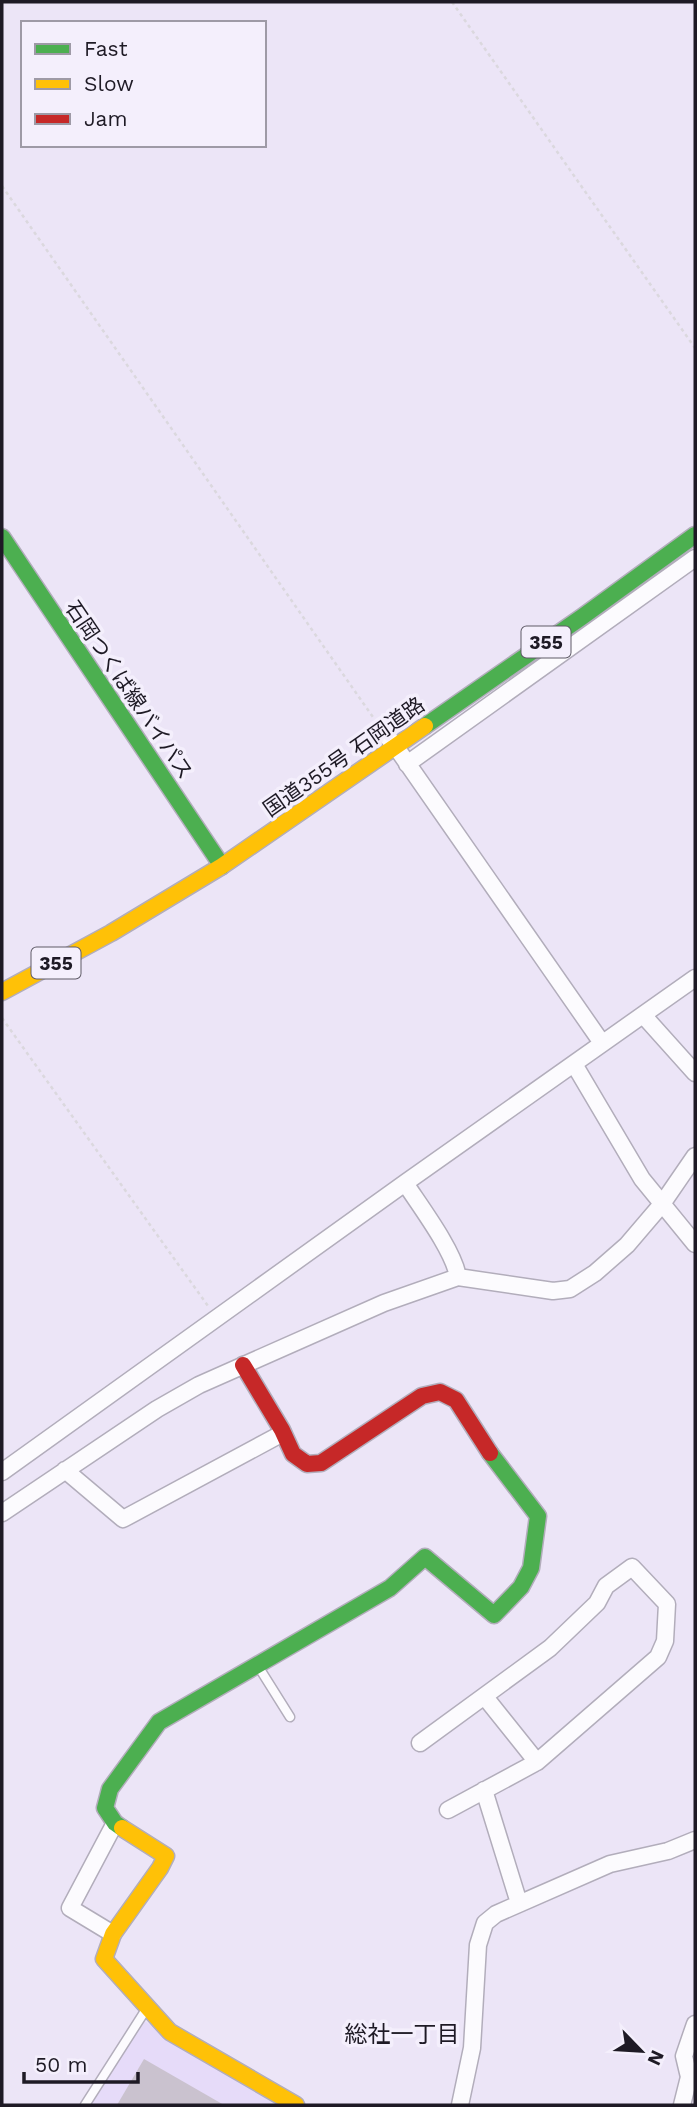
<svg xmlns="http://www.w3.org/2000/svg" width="697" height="2107" viewBox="0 0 697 2107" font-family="'Work Sans','Noto Sans JP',sans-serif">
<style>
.built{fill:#e6dbf9}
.building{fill:#cac2cf}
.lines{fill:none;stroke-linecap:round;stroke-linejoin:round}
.lane-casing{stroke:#b2adbb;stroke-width:11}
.street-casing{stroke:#b2adbb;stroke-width:19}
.fast-casing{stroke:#b2adbb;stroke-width:19}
.slow-casing{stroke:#b2adbb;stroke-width:19}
.jam-casing{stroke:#b2adbb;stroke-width:19}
.path{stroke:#dbd8de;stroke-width:2.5;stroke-dasharray:3.5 3.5;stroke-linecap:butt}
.lane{stroke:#fcfbfe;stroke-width:8}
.street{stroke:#fcfbfe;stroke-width:16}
.fast{stroke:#4caf50;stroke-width:16}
.slow{stroke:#ffc107;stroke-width:16}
.jam{stroke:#c62828;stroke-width:16}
.labels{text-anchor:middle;stroke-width:7;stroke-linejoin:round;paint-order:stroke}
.shield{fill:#f4effc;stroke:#5e5a66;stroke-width:2}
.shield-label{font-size:19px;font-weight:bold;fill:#1e1a25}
.street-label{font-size:21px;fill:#1e1a25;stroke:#f4effc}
.neighbourhood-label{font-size:23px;fill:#1e1a25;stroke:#f4effc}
</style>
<rect width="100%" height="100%" fill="#ece5f7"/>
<path class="built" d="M146,2022l134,83h-191l52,-82z"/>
<path class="building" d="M144,2059l80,46h-107z"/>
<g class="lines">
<g class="lane-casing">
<path id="lane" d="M258,1666l32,51
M85,2105l60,-94"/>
</g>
<g class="street-casing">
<path id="street" d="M384,733l12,14 206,296
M407,764l288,-206
M643,1015l52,58
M574,1064l68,115 53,65
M405,1183c15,23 49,68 53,94
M65,1470l58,49 160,-86
M2,1472l403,-289 290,-205
M2,1513l155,-104 42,-24 185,-82 74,-26 95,14 17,-2 25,-16 32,-28 35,-41 33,-48
M485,1697l52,65
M420,1743l130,-95 47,-45 9,-17 26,-19 35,37 -2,37 -7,16 -121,105 -89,48
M484,1790l35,113
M113,1934l-43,-26 45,-85
M460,2105l12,-57 6,-103 7,-22 11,-9 114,-50 58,-13 27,-11
M682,2105l7,-28 -5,-21 11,-32"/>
</g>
<g class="fast-casing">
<path id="fast" d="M2,537l220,329
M425,726l157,-109 113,-82
M122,1828l-7,-5 -10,-15 5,-19 49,-67 231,-134 35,-31 69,58 27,-28 10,-19 7,-52 -48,-63"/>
</g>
<g class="slow-casing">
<path id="slow" d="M2,992l109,-59 111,-67 203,-140
M122,1828l44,28 -6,12 -47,66 -9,25 66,73 126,73"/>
</g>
<g class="jam-casing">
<path id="jam" d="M243,1365l39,65 11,24 14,10 14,-1 101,-67 18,-4 16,8 34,53"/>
</g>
<path class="path" d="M452,2l243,346
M2,186l373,534
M2,1018l206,288"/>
<use href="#lane" class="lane"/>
<use href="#street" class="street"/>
<use href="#fast" class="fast"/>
<use href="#slow" class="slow"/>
<use href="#jam" class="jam"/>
</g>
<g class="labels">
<g class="shield">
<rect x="521.5" y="626.5" width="49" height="31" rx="5"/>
<rect x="31.5" y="947.5" width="49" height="31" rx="5"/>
</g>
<g class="shield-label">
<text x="546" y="649">355</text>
<text x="56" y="970">355</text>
</g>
<g class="street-label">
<text transform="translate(129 690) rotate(56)" y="7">石岡つくば線バイパス</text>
<text transform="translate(344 757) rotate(-35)" y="7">国道355号 石岡道路</text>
</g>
<g class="neighbourhood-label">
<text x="402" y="2042">総社一丁目</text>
</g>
</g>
<rect width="697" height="2107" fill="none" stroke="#1e1a25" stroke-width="7"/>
<rect x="21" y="21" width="245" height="126" fill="#f4effc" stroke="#9e9aa6" stroke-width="2"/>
<rect x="35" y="44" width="35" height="10" fill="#4caf50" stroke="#9e9aa6" stroke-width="2"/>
<text x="84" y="56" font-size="21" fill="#1e1a25">Fast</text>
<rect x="35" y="79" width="35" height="10" fill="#ffc107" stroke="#9e9aa6" stroke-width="2"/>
<text x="84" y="91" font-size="21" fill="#1e1a25">Slow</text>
<rect x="35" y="114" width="35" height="10" fill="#c62828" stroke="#9e9aa6" stroke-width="2"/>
<text x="84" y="126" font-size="21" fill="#1e1a25">Jam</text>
<g transform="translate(641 2051) rotate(115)" stroke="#f4effc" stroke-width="5" paint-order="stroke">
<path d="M0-5L12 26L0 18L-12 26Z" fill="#1e1a25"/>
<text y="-10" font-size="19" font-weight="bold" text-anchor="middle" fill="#1e1a25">N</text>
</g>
<path d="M24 2072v10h114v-10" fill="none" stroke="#1e1a25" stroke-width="3.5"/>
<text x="35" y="2072" font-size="21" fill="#1e1a25" stroke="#f4effc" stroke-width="5" paint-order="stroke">50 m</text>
</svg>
